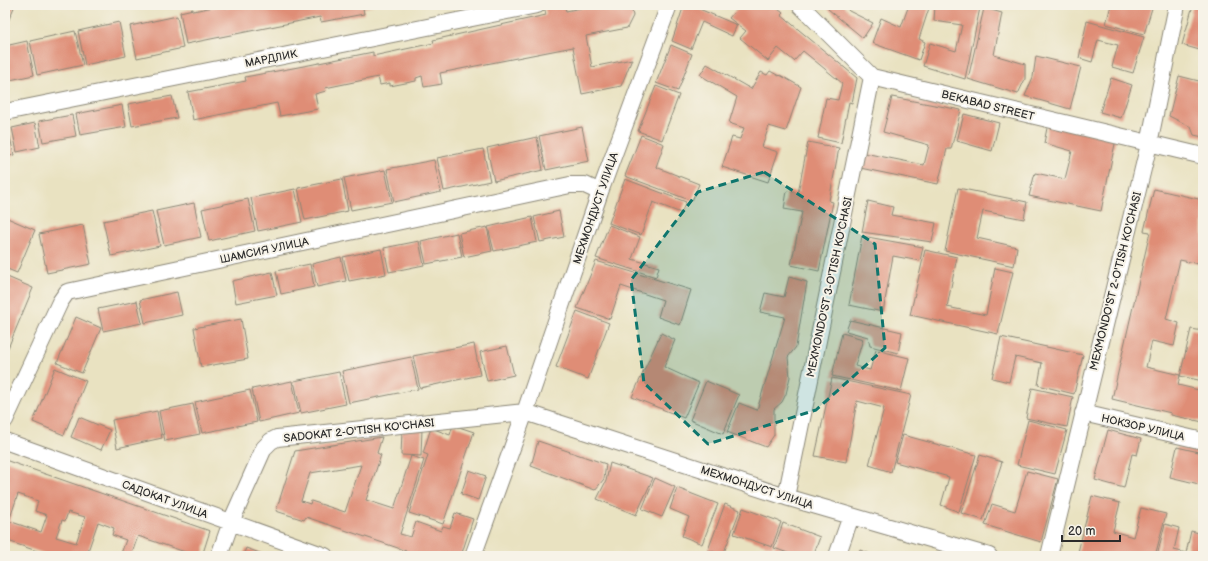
<svg xmlns="http://www.w3.org/2000/svg" width="1208" height="561" viewBox="0 0 1208 561" font-family="'Balsamiq Sans',sans-serif">
<style>
.building{fill:#df8d76;fill-rule:evenodd}
.lines{fill:none;stroke-linecap:round;stroke-linejoin:round}
.street-casing{stroke:#8a8676;stroke-width:18}
.street{stroke:#fff;stroke-width:16}
.marked{fill:#0f766e;fill-opacity:0.2;stroke:#0f766e;stroke-width:3;stroke-dasharray:8 5;stroke-linejoin:round}
.labels{text-anchor:middle;stroke-width:4;stroke-linejoin:round;paint-order:stroke}
.street-label{font-size:11px;fill:#2b2b2b;stroke:#f7f3e8}
</style>
<rect width="100%" height="100%" fill="#f7f3e8"/>
<filter id="ink" filterUnits="userSpaceOnUse"><feTurbulence type="fractalNoise" baseFrequency=".025" numOctaves="2"/><feDisplacementMap in="SourceGraphic" scale="8" xChannelSelector="R" yChannelSelector="G"/><feConvolveMatrix kernelMatrix="1 2 1 2 8 2 1 2 1" color-interpolation-filters="sRGB"/></filter>
<filter id="wash" filterUnits="userSpaceOnUse"><feTurbulence type="fractalNoise" baseFrequency=".012" numOctaves="4" result="noise"/><feDisplacementMap in="SourceGraphic" scale="16" xChannelSelector="R" yChannelSelector="G"/><feGaussianBlur stdDeviation="0.9" result="paint"/><feColorMatrix in="noise" values="0 0 0 0 0 0 0 0 0 0 0 0 0 0 0 0 0 1.4 0 .05"/><feComposite in="paint" operator="in"/></filter>
<g filter="url(#wash)">
<rect width="100%" height="100%" fill="#e9e2c1"/>
<g id="blocks">
<path class="building" d="M5,5h10l-8,19 -2,-1z
M224,5l1,3 16,-3 132,1 -10,2 1,6 -43,8 -1,-5 -134,27 -6,-32 13,-3v2z
M549,5h15l2,6 30,-6h35l2,11 -6,12 -41,8 6,31 40,-8 -11,27 -39,8 -9,-47 -133,26 2,11 -18,3 -2,-11 -6,2v3l-26,5v-3l-10,2 -2,-8 -53,11 1,3 -11,3 3,15 -38,7 -3,-13 -84,17 -5,-28 58,-11 -1,-4 64,-12 64,-13v4l61,-13 -1,-3 113,-25 -2,-9z
M684,5h6l47,20 -5,11 -30,-14 -11,27 -19,-8z
M740,5h33l10,8 -2,2 76,63 -5,25 -3,-1 -8,41 -23,-5 8,-40 12,2 4,-17 -39,-32 -9,10 -16,-13 -10,13 -28,-23 6,-7 -17,-13z
M828,5h16l5,6 24,12 -10,15 -35,-29z
M909,5h21l-11,34 6,3 -6,18 -47,-17 9,-25 20,9z
M935,5h20l25,3 -15,71 -42,-13 7,-23 26,8 6,-26 -28,-4z
M1111,5l11,3 1,-3h30l-9,29 -38,-10z
M1193,5h10v46l-21,-6z
M984,8l18,5 -8,42 31,9v15l-7,15 -50,-15z
M177,16l6,32 -46,10 -7,-32z
M1087,21l57,16 -11,36 -21,-6 6,-22 -20,-5 -6,22 -13,-4z
M119,22l7,34 -41,9 -7,-34z
M75,31l8,34 -46,10 -7,-34z
M27,41l7,34 -29,6v-35z
M671,45l21,9 -14,37 -22,-8z
M1036,56l45,11 -11,42 -45,-13 8,-19z
M707,64l44,25 10,-17 6,3 3,-4 9,5 1,-1 21,12 -15,44 -17,-5 -7,21 16,5 -10,30 -46,-15 10,-30 8,2 4,-11 -15,-5 8,-26 -37,-22z
M1179,76l24,6v55l-9,-2 -3,-8 -22,-11z
M1111,78l21,7 -11,33 -21,-6z
M656,86l23,9 -17,45 -24,-9z
M172,96l5,22 -45,8 -4,-22z
M892,97l69,13 -10,39h-4l-9,35 -78,-16 4,-15 60,12 5,-20 -46,-13z
M122,105l4,22 -46,8 -4,-21z
M964,114l35,9 -7,28 -35,-10z
M72,115l4,21 -33,6 -4,-21z
M35,123l5,24 -23,5 -5,-24z
M1048,123l68,16 -15,72 -72,-15 6,-23 30,6 7,-28 -28,-8z
M582,127l7,34 -43,9 -7,-34z
M8,128l6,27 -9,2v-28z
M641,135l23,9 -8,23 43,17 -7,17 -67,-25z
M537,137l6,33 -49,11 -7,-33z
M808,142l31,6 -10,53 4,1 -14,69 -28,-6 11,-53 -18,-3 3,-18 11,2z
M483,149l7,32 -46,10 -7,-33z
M434,160l7,32 -47,10 -7,-33z
M385,170l7,32 -41,8 -7,-32z
M342,179l6,32 -43,9 -7,-32z
M625,179l61,23 -5,11 -28,-11 -12,33 -32,-12z
M958,188l69,14 -3,17 -41,-8 -6,27 40,9 -3,19 -69,-15z
M295,189l7,33 -44,9 -7,-33z
M1154,189l49,11v65l-23,-5 -14,59 13,4 -5,23 -22,-5 -6,26 34,8 -2,10 25,6v31l-32,-7v-2l-59,-14 38,-167 -6,-1z
M248,199l7,32 -46,10 -7,-32z
M868,201l25,6 -2,8 45,8 -4,19 -70,-10z
M194,203l7,34 -37,8 -8,-34z
M152,211l8,35 -49,10 -8,-35z
M559,211l5,26 -24,5 -6,-25z
M5,217l30,13 -18,43 -12,-5z
M532,217l5,25 -43,9 -6,-24z
M83,225l8,39 -44,9 -8,-39z
M609,225l31,12 -8,22 27,8 -3,10 -60,-19z
M487,227l5,24 -28,6 -5,-24z
M457,233l5,24 -36,7 -5,-23z
M862,236l61,11 -3,14 -27,-5 -10,56 -34,-7z
M419,241l5,24 -35,7 -5,-24z
M381,249l5,25 -37,7 -6,-24z
M925,250l32,7 -10,50 39,8 9,-47 18,4 -15,62 -88,-19z
M341,257l5,24 -29,6 -5,-23z
M596,261l95,29 -11,35 -22,-8 5,-17 -42,-14 -11,33 -33,-11z
M310,264l4,23 -33,7 -5,-23z
M272,272l5,23 -41,8 -4,-22z
M5,276l28,12 -25,60 -3,-1z
M789,277l18,5 -11,65 -8,10 2,20 -4,17 -4,8 -8,7v26l-8,12 -39,-15 12,-29 18,7 28,-93 -25,-5 5,-19 19,4z
M177,292l5,23 -37,8 -5,-23z
M137,301l5,22 -39,8 -5,-22z
M577,311l32,12 -21,56 -32,-12z
M76,317l25,11 -19,45 -25,-10z
M241,319l7,40 -47,8 -7,-39z
M850,320l52,12 -4,21 -28,-7 -2,-9 -22,-6z
M1191,329l12,2v50l-23,-5z
M661,333l14,7 -11,27 35,16 -15,35 -52,-21z
M842,333l21,6 -8,27 15,4 6,-20 33,8 -8,33 -69,-15z
M1001,337l82,18 -9,39 -36,-9 4,-22 -27,-6 -6,25 -17,-4z
M474,344l6,31 -60,13 -7,-32z
M507,346l7,29 -27,6 -7,-29z
M411,357l7,32 -69,14 -7,-32z
M55,368l31,13 -22,54 -31,-13z
M339,372l7,32 -45,9 -7,-32z
M832,378l79,17 -20,77 -22,-7 15,-57 -27,-7 -11,61 -31,-6z
M292,381l7,32 -40,9 -7,-33z
M706,381l33,14 -16,39 -33,-14z
M1032,388l41,9 -6,30 -41,-9z
M250,390l7,32 -55,11 -7,-31z
M193,404l7,30 -35,7 -6,-30z
M157,411l5,27 -45,10 -5,-28z
M79,417l31,13 -9,20 -30,-13z
M1028,420l39,10 -12,44 -38,-9z
M453,425l21,7 -31,92 -34,-11 19,-58 -5,-2 8,-25 19,7z
M422,429l-1,27 -20,-1 1,-24z
M1108,430l33,9 -4,16 -5,-1 -8,34 -29,-8z
M903,435l73,20 -17,57 -18,-7 8,-28 -54,-15z
M382,437l-5,16 4,2 -15,45 28,9 17,-53 13,4 -24,74 11,3 5,-15 25,9 2,-5 7,2 5,-15 18,6 -12,37h-51l-5,-2 1,-3 -11,-4 -89,-30 -2,3 -28,-9 19,-60zM361,465l-16,47 -34,-11 -1,3 -9,-3 9,-28z
M538,441l68,23 -2,15 -9,11 -64,-24z
M1177,447l26,6v32l-33,-8z
M980,455l22,7 -19,58 -22,-7z
M5,460l205,71 -8,25h-5l-59,-20 -7,20h-11l6,-16 -14,-5 2,-7 -16,-6 -10,29 14,5h-51l-46,-16zM18,494l20,7 -3,10 12,4 -6,17 -32,-11zM68,512l17,5 -9,26 -20,-6 6,-17 3,1z
M610,463l43,15 -17,37 -39,-16 9,-18z
M469,470l17,6 -8,24 -17,-6z
M1027,471l31,8 -17,63 -56,-17 7,-21 23,7z
M655,478l20,9 -13,30 -20,-8z
M677,488l41,16 -16,40 -20,-8 7,-19 -19,-8z
M1092,496l28,7 -7,28 20,6 8,-29 25,6 -11,42h-78z
M725,504l15,6 -17,45 -15,-5z
M743,508l38,14 -9,25 -38,-13z
M783,523l37,14 -7,19h-17l-22,-8z
M1165,524l14,4 -5,22 12,3 5,-22 12,3 -1,22h-45z
M246,548l22,8h-25z
M860,550l16,6h-18z"/>
</g>
</g>
<g filter="url(#ink)">
<use href="#blocks" fill-opacity="0" stroke="#8a8676" stroke-width="1"/>
<g class="lines">
<g class="street-casing">
<path id="street" d="M800,5l72,72 331,79
M5,112l532,-107
M1083,413l120,28
M5,420l55,-118 7,-10 503,-107h15l15,7
M5,441l320,115
M786,497l86,-420
M219,556l12,-34 33,-74 7,-7 6,-3 248,-26 261,85 203,59
M473,556l52,-144 75,-220 69,-187
M837,556l14,-40
M1049,556l100,-412 28,-139"/>
</g>
<use href="#street" class="street"/>
</g>
</g>
<path class="marked" d="M764,172l111,72 10,104 -69,62 -108,34 -64,-61 -13,-103 67,-88z"/>
<g class="labels">
<g class="street-label">
<text transform="translate(271 58) rotate(-11)" y="4">МАРДЛИК</text>
<text transform="translate(988 105) rotate(14)" y="4">BEKABAD STREET</text>
<text transform="translate(595 208) rotate(-71)" y="4">МЕХМОНДУСТ УЛИЦА</text>
<text transform="translate(264 250) rotate(-12)" y="4">ШАМСИЯ УЛИЦА</text>
<text transform="translate(1115 281) rotate(-76)" y="4">MEXMONDO'ST 2-O'TISH KO'CHASI</text>
<text transform="translate(829 287) rotate(-78)" y="4">MEXMONDO'ST 3-O'TISH KO'CHASI</text>
<text transform="translate(1143 427) rotate(13)" y="4">НОКЗОР УЛИЦА</text>
<text transform="translate(359 430) rotate(-6)" y="4">SADOKAT 2-O'TISH KO'CHASI</text>
<text transform="translate(757 487) rotate(18)" y="4">МЕХМОНДУСТ УЛИЦА</text>
<text transform="translate(165 499) rotate(20)" y="4">САДОКАТ УЛИЦА</text>
</g>
</g>
<rect width="1208" height="561" fill="none" stroke="#f7f3e8" stroke-width="20"/>
<path d="M1062 535v6h58v-6" fill="none" stroke="#2b2b2b" stroke-width="2"/>
<text x="1068" y="535" font-size="12" fill="#2b2b2b" stroke="#f7f3e8" stroke-width="3" paint-order="stroke">20 m</text>
</svg>
